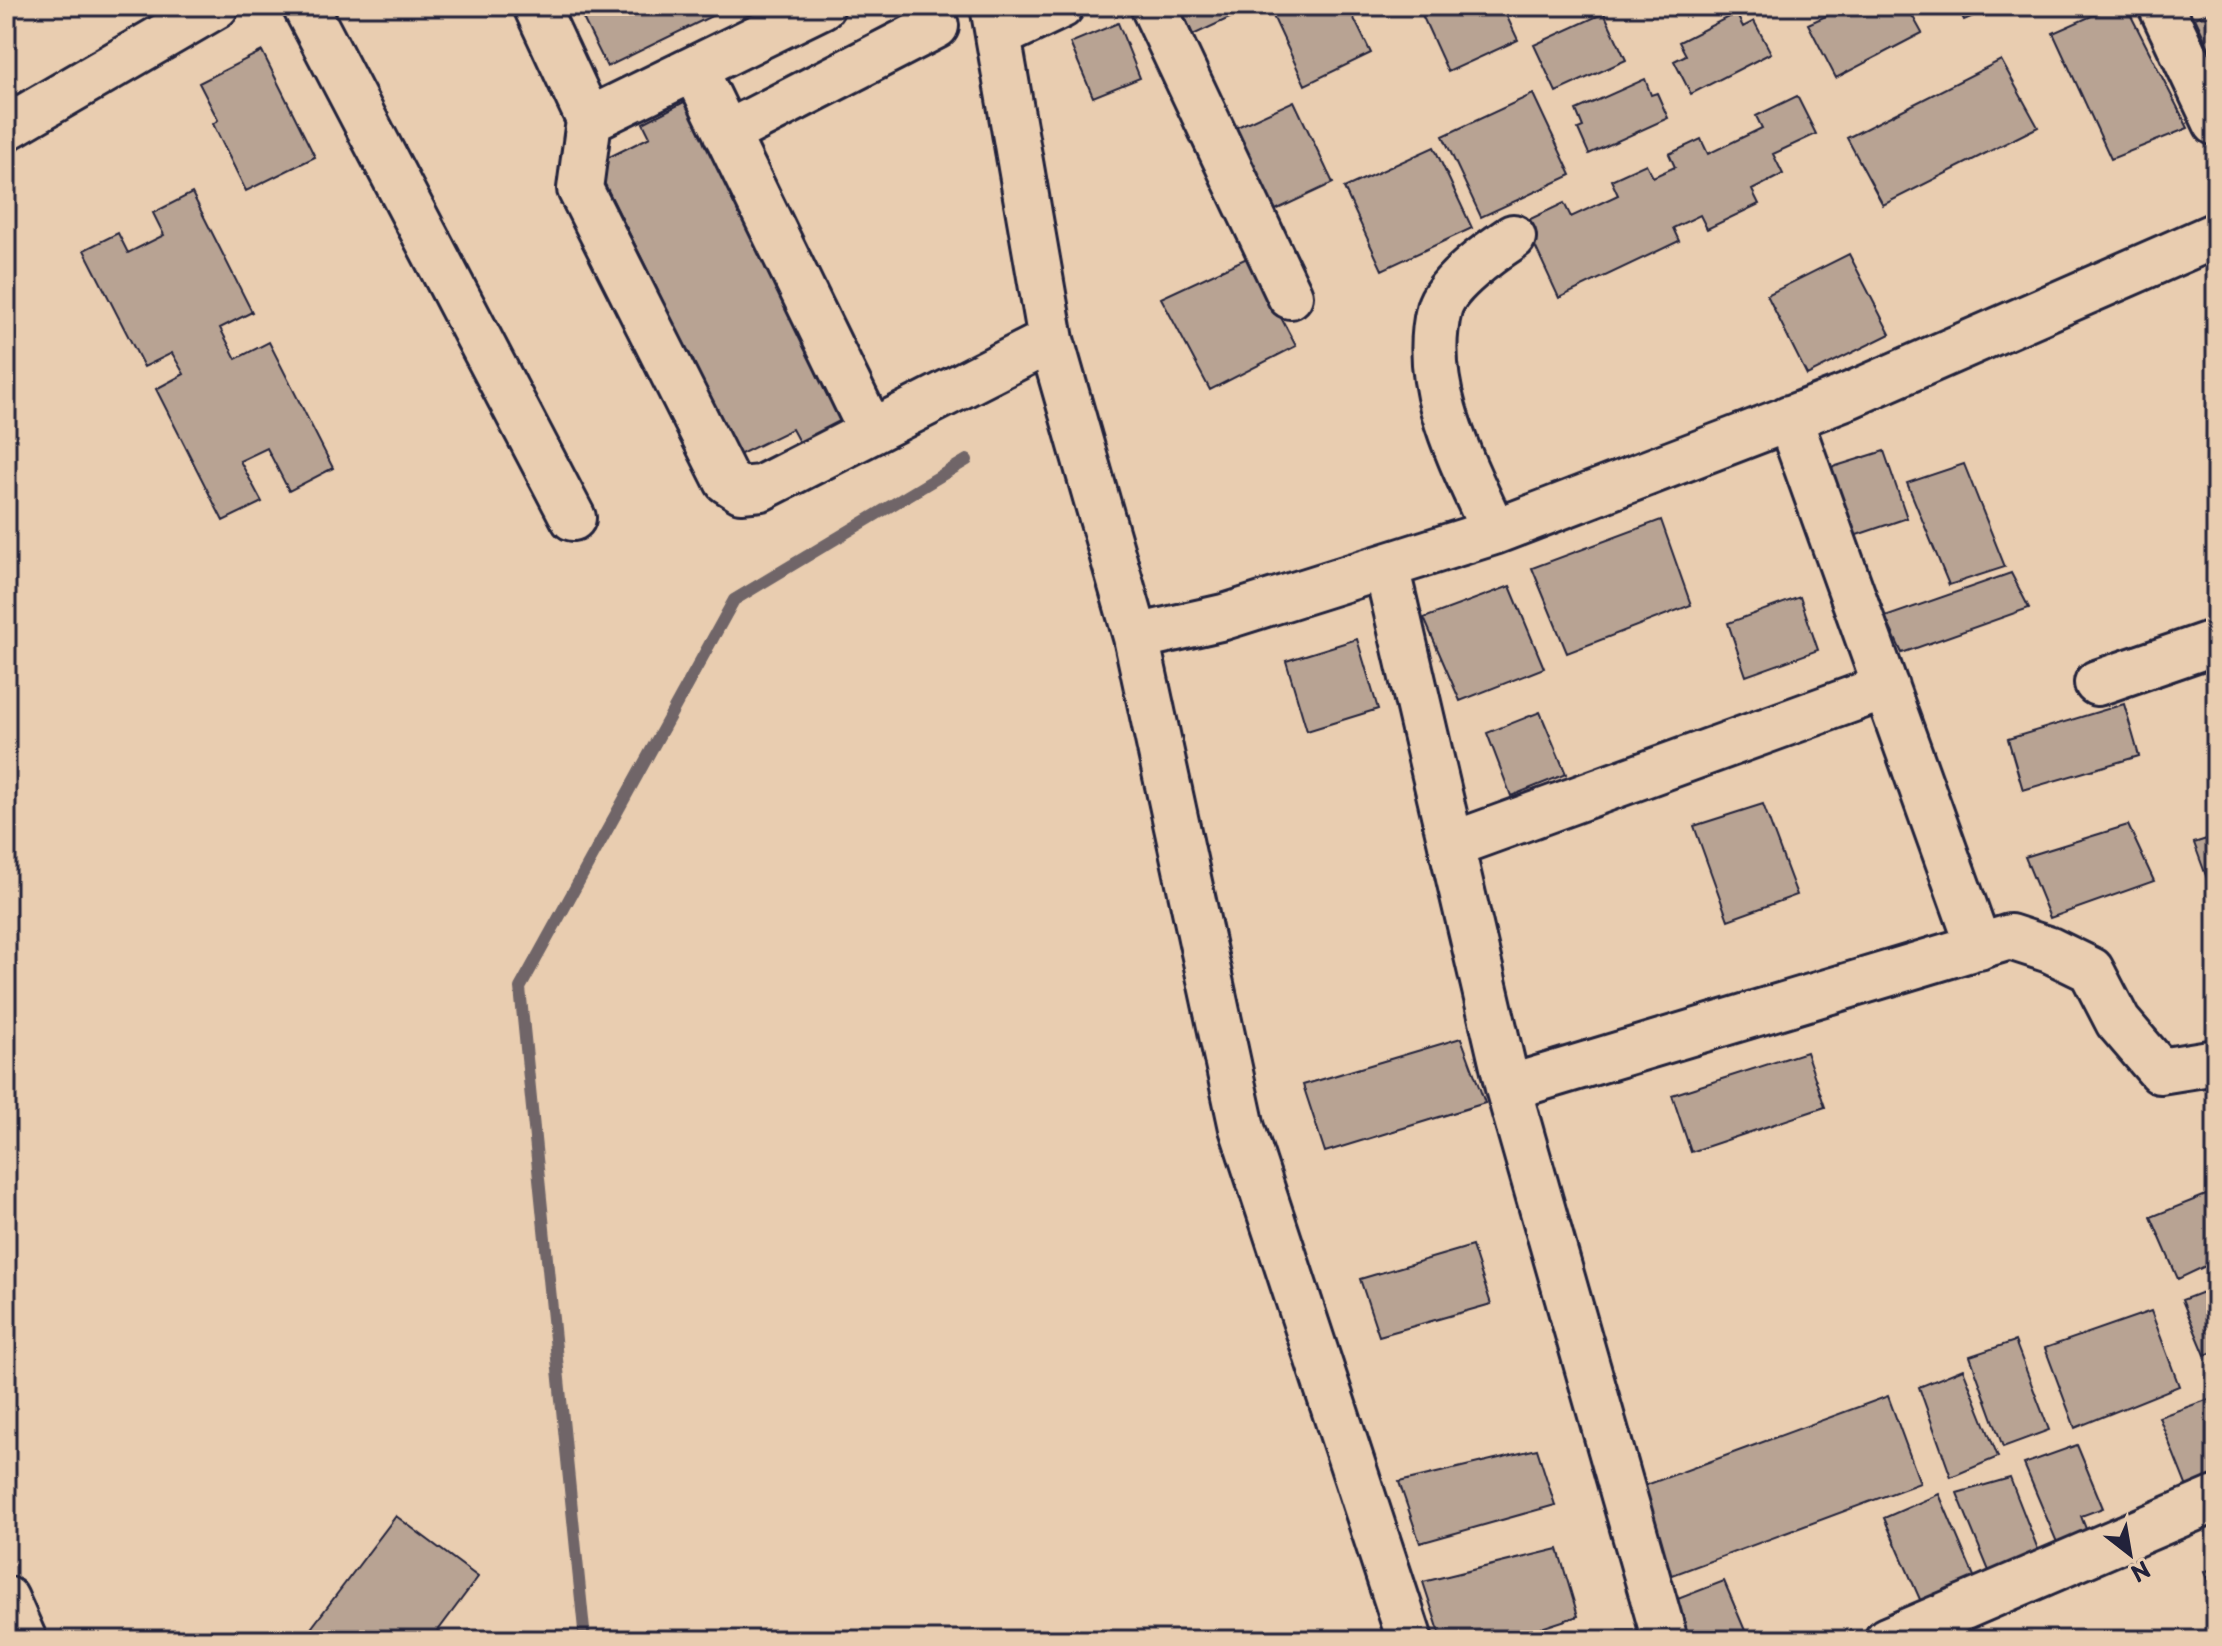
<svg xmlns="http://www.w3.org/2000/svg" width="2222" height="1646" viewBox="0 0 2222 1646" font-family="'Playpen Sans',sans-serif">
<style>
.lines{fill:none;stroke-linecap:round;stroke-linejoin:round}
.stream{stroke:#6f6568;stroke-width:12}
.building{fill:#b8a393;stroke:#22223b;stroke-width:2}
.minor-casing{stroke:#22223b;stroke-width:50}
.minor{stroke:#e9cdb0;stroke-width:44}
</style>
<rect width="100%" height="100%" fill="#e9cdb0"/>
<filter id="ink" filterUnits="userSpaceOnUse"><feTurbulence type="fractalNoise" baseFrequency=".0125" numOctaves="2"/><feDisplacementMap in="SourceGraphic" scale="16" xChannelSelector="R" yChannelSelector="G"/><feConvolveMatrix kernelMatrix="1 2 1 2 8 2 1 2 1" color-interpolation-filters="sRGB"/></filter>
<g filter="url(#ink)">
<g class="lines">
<path class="stream" d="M585,1640l-65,-652 214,-388 233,-140"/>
</g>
<path class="building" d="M577,6h155l-125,61z
M1180,6h73v1l-60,28z
M1293,6h55l23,47 -66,32 -32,-69z
M1418,6h84l16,34 -70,32z
M1848,6h59l15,27 -86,45 -28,-54z
M1957,6h40l-33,14z
M2114,6h12l62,122 -77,31 -58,-126z
M2216,9v54l-21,-45z
M1604,13l22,47 -70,32 -22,-47z
M1736,13l7,14 11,-6 17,32 -80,41 -17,-33 12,-6 -7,-13z
M1118,23l22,55 -47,19 -23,-54z
M262,51l53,106 -69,34 -33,-67 5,-4 -19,-37z
M2001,60l37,67 -155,78 -36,-67z
M1645,79l6,16 6,-2 11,25 -79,36 -11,-25 5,-2 -7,-17z
M1533,94l38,81 -90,42 -38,-81z
M1797,96l19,38 -43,20 10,20 -31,16 7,14 -52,25 -7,-14 -27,13 6,13 -120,57 -35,-76 40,-19 7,14 47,-22 -7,-15 35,-16 7,13 22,-10 -6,-13 32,-15 7,15 54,-26 -6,-12z
M686,101l158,322 -44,21 -8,-15 -53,26 -144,-291 55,-27 -7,-14z
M1294,101l39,82 -70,33 -39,-83z
M1434,147l38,81 -90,42 -38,-82z
M192,193l60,119 -32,16 16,31 33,-17 64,126 -44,23 -22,-43 -27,13 22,41 -39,19 -67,-132 28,-15 -12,-21 -28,14 -60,-117 34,-17 10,20 36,-18 -11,-22z
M1849,254l41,80 -83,41 -40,-80z
M1249,257l47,89 -86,44 -49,-92z
M1884,451l23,67 -62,21 -28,-67z
M1964,464l41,103 -56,18 -42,-102z
M1661,520l30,85 -124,48 -35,-85z
M2011,573l18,35 -127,45 -17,-36z
M1510,586l34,82 -84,33 -36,-83z
M1800,597l18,53 -72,26 -18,-53z
M1357,639l21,70 -71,22 -21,-70z
M2124,704l15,52 -116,34 -15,-51z
M1540,712l26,62 -55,22 -24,-63z
M1763,804l34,91 -69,25 -34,-94z
M2128,825l26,56 -104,37 -25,-61z
M2216,836v67l-22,-60z
M1461,1038l24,65 -160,49 -22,-67z
M1806,1052l19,55 -134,45 -19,-57z
M2216,1191v70l-38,18 -27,-62z
M1472,1246l19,58 -112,32 -19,-57z
M2216,1287v64l-11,4 -23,-55z
M2151,1311l28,75 -104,42 -30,-80z
M2015,1341l34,89 -46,17 -33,-91z
M1963,1369l35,88 -47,20 -32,-90z
M1888,1396l32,87 -250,93 -32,-88z
M2215,1397l1,83 -28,10 -29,-73z
M2077,1445l26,63 -22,8 9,23 -29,13 -37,-88z
M1537,1449l18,56 -135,38 -21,-61z
M2010,1478l29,74 -50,19 -32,-78z
M1939,1494l37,87 -54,23 -38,-86z
M396,1516l82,61 -47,63h-110l-12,-9z
M1558,1549l20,67 -74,24h-62l-19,-58z
M2216,1567v35l-12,-30z
M1724,1581l25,59h-59l-15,-40z"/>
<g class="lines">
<g class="minor-casing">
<path id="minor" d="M305,6l268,512
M536,6l53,114 -9,69 147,292 14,9 20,-2 290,-148
M993,6l58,334 85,297 106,491 168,512
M1153,6l137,290
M2161,6l55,117
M1000,35l61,-29
M695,69l176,362
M589,120l233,-114
M6,128l210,-122
M726,134l210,-108
M1789,418l190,529
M1494,532c-31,-69 -74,-145 -55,-223 6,-25 53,-58 74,-72
M1386,566l122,522 157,552
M1136,637l88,-20 270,-85 354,-136 368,-161
M2097,683l119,-41
M1451,845l435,-158
M1508,1088l502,-151 40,13 41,20 27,52 42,49 56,-9
M6,1599l18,41
M1887,1640l329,-141"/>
</g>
<use href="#minor" class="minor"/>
</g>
</g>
<rect width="2222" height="1646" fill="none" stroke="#e9cdb0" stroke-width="32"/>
<rect x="16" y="16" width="2190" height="1614" fill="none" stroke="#22223b" stroke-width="3" filter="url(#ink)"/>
<g transform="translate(2130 1554) rotate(149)" stroke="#e9cdb0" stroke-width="6" paint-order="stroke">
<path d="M0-6L14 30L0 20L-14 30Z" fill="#22223b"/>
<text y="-12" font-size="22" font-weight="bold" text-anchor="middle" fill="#22223b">N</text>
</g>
</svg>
